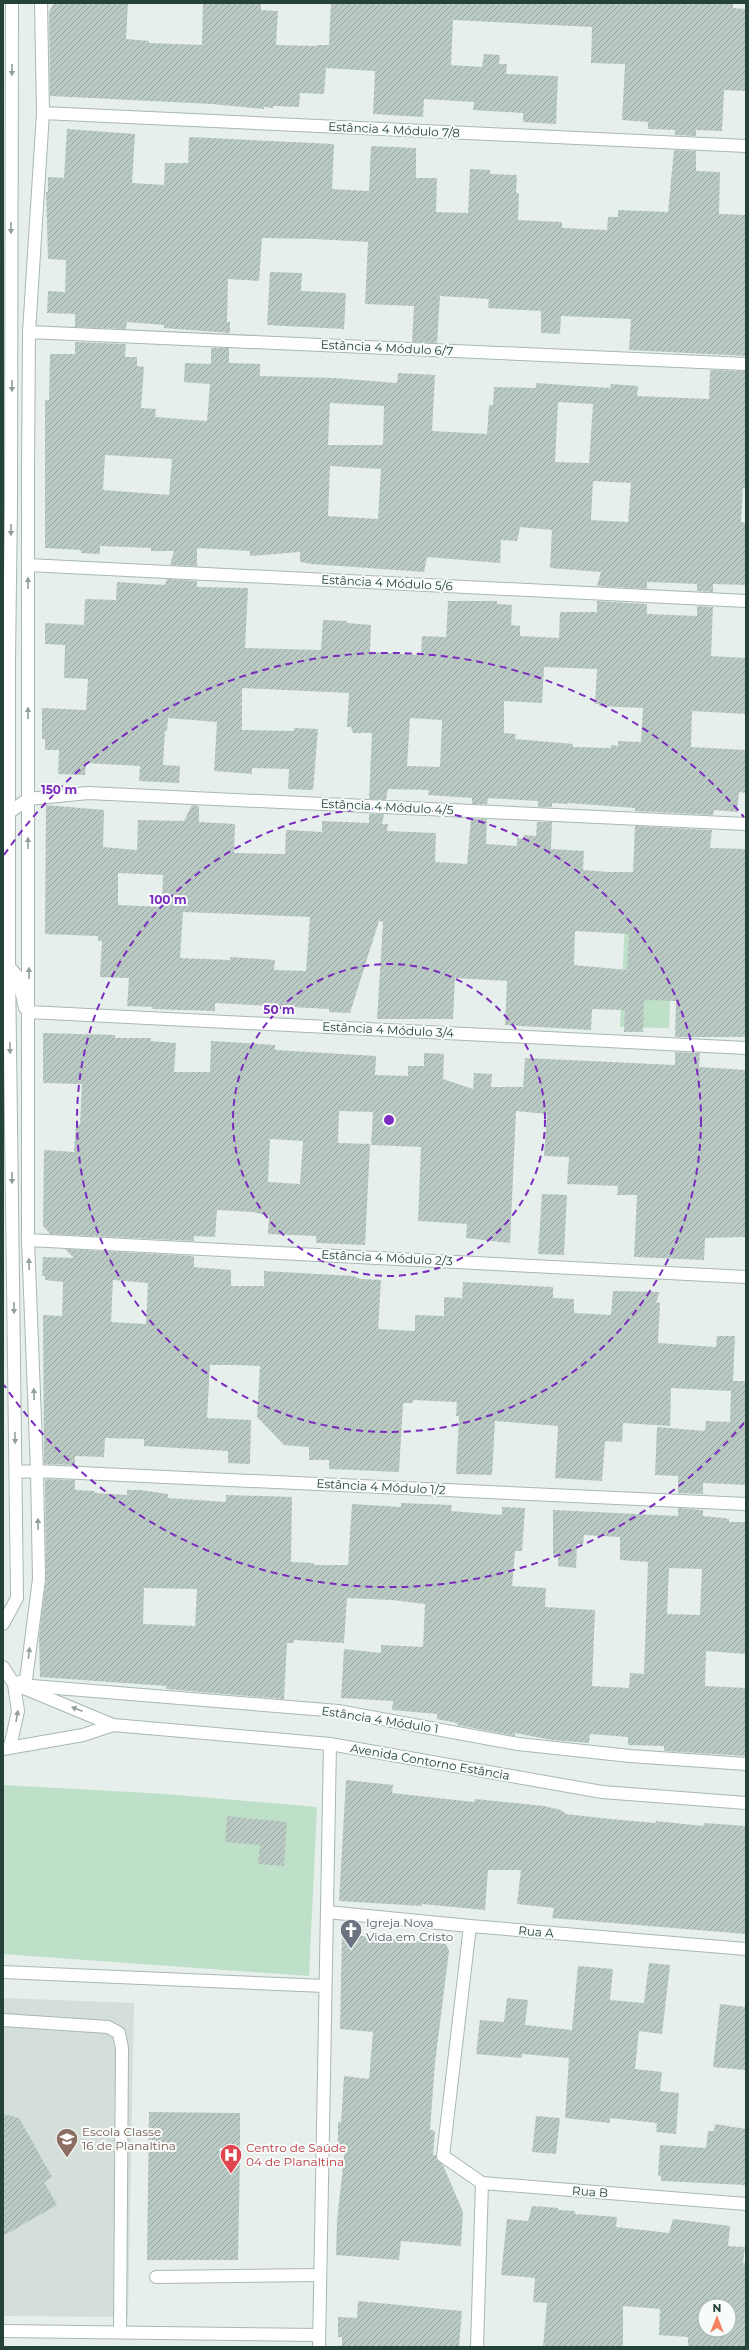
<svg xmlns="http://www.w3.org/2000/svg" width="749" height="2350" viewBox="0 0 749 2350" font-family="Montserrat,sans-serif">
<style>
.built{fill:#d4dfda}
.park{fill:#bfe0c8}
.building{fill:url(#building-hatch);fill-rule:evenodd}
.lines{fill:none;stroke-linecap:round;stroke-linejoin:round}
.service-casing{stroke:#a8b8b2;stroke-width:14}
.minor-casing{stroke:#a8b8b2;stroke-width:14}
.tertiary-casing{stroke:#a8b8b2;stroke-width:14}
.service{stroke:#fff;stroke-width:12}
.minor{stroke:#fff;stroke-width:12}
.tertiary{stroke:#fff;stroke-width:12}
.oneway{fill:#92a09c}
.ring{fill:none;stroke:#7b2cbf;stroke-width:2;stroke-dasharray:7 5}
.labels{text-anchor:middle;stroke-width:4;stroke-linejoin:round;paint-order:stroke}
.street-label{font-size:12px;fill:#24423a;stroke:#f7fbf9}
.worship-label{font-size:12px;fill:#5b616d;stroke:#f7fbf9;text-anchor:start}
.education-label{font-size:12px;fill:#785e54;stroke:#f7fbf9;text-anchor:start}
.health-label{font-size:12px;fill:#be3a42;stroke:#f7fbf9;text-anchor:start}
.centre{fill:#7b2cbf;stroke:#f7fbf9;stroke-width:2}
.ring-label{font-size:12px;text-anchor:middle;font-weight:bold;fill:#7b2cbf;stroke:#f7fbf9;stroke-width:4;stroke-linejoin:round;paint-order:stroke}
</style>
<defs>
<pattern id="building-hatch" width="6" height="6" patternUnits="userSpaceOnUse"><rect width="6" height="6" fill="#bbcac4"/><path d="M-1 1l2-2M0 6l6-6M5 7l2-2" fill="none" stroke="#98a6a0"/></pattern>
</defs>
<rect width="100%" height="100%" fill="#e6efeb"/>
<path class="built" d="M3,1998l131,5 -6,314 -125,-1z"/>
<path class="park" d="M626,897l48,3 -5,128 -49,-1z
M3,1785l163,9 151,13 -8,169 -306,-22z"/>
<path class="building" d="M54,3h74l-2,36 23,2v2l53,2 1,-42h58v7l17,1 -2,34 41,1v-1h12l2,-42h402v5l13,1v82l-22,-1 -2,41 -26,-1v6l-21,-1v-5l-27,-1v-7l-26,-2 3,-56 -34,-1 1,-36 -139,-7 -2,45 31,2 2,-13 16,1 -1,9h8l-1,10 52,2 -2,48 -33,-2v-9l-50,-3 1,-8 -50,-3 -1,18 -50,-3 2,-43 -49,-3 -2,26 -24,-1 -1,14 -26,-1v2l-9,-1v2l-52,-5 -162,-8 -1,-84z
M67,129l68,5 -3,49 32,2 1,-22h23l1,-26 145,7 -2,45 37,2 2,-45 45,2v30h21l-1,34 32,1 2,-44 20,1v4l27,1 -1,18h3l-1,27 44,2v6l45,2 1,-13h10v-7l50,2 6,-62 22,1v20l24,1 -1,42 27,1v141l-117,-6 2,-31 -70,-3 -1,18 -19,-1v-22l-53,-3 1,-9 -49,-3 -3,47 -25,-1 2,-36 -49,-2 3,-62 -53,-3 -53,-1 -3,43 -31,-2 -1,43h3v11l-66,-5v-3l-37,-3 -1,7 -51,-2v-13l-28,-1 1,-22 17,1 1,-32 -18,-1 -2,-67h2v-15l16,1z
M270,272l32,1 -1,18 45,2 -2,36 -77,-4z
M75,342l51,2 -1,13h12v9l7,1 -3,41 15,1 -1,8 52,4 3,-37 -26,-2 1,-19 26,1v-16h18v15l31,1v12l75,2 62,5 1,-10 37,2 -3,56 55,3 2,-29h4l1,-18 42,1v-5l74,5 1,-4 27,2 -1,10 72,3 1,-29 36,1v117h-3l-2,34 5,1v62l-33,-1v8l-16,-1v-7l-50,-2v7l-50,-3 4,-14 -51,-4 2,-38 -32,-3 -3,14 -16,-1 -1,23 -73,-6 -3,15 -112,-8 -12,-2v-10l-50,4v-5l-53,-3v18l-27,-1 4,-14h-23v-3l-51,-2v8l-19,-1v-3l-36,-2v-148h4l1,-46h25zM558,402l35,2 -4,59 -34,-1zM330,403l54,3 -1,39h-55zM105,455l67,4 -3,36 -66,-5zM330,466l51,3 -3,50 -50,-3zM593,481l38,2 -3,39 -37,-2z
M167,579l30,2v6l51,1 -3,60 76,2 2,-30 24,1v2l24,2 -1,27 51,3 1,-19 24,1 2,-36h49v3l15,1 -1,20 9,1v10l39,2 1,-26h37v-11l50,3v10l50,2v-10l16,1 -2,49 35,2v56l-54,-3 -1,36 55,3v43l-7,-1 -2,20 -23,-2 -1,5 -78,-4v-3l-67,-5v1l-16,-1v4h-14v-6l-50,-3 -1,6h-15v-6l-44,-3 1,-5 -41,-1 -2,11 -17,-1 3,-66h-19l-2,-6h-4l2,-34 -107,-5v42l52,1v-3l24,1 -5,61 -25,-1 1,-20 -37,-1v6l-38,-3 3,-49 -49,-4 -1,13h-2l-2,34 17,1 -1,17 -40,-2 1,-15 -54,-3 -1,12 -27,-1 1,-24h-14v-11h-3v-31l44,2 2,-31 -24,-1 1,-33 -20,-1v-21l39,2 1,-26 31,1 1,-18 48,3zM544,667l53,2 -2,35h4v2l44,2 -2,34 -23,-1v5l-7,-1v3l-38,-1v-3l-58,-5 1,-5 -12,-1v-32l38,2zM410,718l32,2 -2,47 -33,-1z
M46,805l58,5 -1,37 34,3 1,-30 46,1 8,-16 7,1v16l36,2 -1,29 51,1 1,-24 36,2v-11l47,2v-9h15l-2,10h6l-1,7 49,2 -1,29 32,2 4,-45h16l-1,25 31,2v-8l7,1v-4l12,1 1,-14h15l-1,27 33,2 -1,19 26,2h24l2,-46 77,4 -2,18 36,1v188h-71l1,-36 -32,-1 -1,32h-19l1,-22 -33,-1 -1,21 -86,-5 2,-44 -52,-3 -2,41h-76l6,-97 -4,-1 -29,92 -21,-1v-3l-114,-6v8l-63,-2v-2l-25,-1 2,-28 -29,-1 2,-36h-4v-5l-53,-2zM118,873l45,2 -1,32 -44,-2zM183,912l127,5 -4,54 -32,-1 1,-10 -45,-3v3l-50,-2zM575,931l54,3 -2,36 -53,-5z
M43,1033l72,2v3h36l-1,3 26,2 -2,29h36l1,-31 64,4v5l101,6 -1,19 33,1v-10h16v-13l20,1 -1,25 30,10 1,-16 18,1 -1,13h32l2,-29 150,7v-13l25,1 -1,14 47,3v167l-41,1 -1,22 -70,-3 3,-62h-20l1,-9 -51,-2 2,-27 -25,-1 3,-42 -31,-3 -6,132 -44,-5 1,-14 -49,-3 3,-74 -50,-2 2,-33 -34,-1 -1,32 32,1 -5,101 -49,-2v-7l-48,-2 1,-18 -16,-4 -36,-2 -2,27 -21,-1v5l-144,-7 -7,-8 1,-76 30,2 2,-28 4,1 2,-41 -39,-1zM270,1139l33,2 -3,43 -32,-2z
M542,1194l25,1 -3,60 -26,-1z
M65,1249l129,7v11l37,3v16h33v-15l89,5 7,3 21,1 -3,49 37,2v-16l29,1v-19l18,1 1,-16 90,5v11l21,1v14l37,2 2,-24 47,1 -4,10 4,1 -2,40 58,4 1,-11h18l-2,45h13v104l-43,-2v11l-25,-1v-17l-23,-1 2,-48 48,4 1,-10 24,1 1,-31 -60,-3 -1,38 -47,-3 -1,19 -17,-1 -3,40 -47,-3 3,-52 -63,-5 -3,54 -36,-1 3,-58h-3l1,-14 -44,-2v3h-10l-4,69 -45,-2 -25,-1v-9h-20v-13l-25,-2 -27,-28 3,-51 -25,-1h-25l-3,53 44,2 -1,44 -22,-1v-12l-84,-5v-7l-39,-1 -1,19 -29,-1v9l-31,-1 -1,-149 19,1 1,-34 -18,-2v-4h-3l1,-19 31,1zM113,1280l35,3 -2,41 -35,-2z
M45,1479l30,1v10l20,1v2l32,2v-5h13l28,4v4l58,4v-7l66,2 -1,65 23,1v2h34l4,-61 49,3v-4l51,2 -1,6 51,4v-8l23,1 -3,43h-7l-3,35 34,2 -1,19 50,3 -3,76 37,2 1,-15 14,1 4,-112 -28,-2v-23l-36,-2 -1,9h-6l-1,24 -18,-2v-10l-5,-1v-45l125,6v-8l25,2v6l20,2 6,1v3h17v132l-40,-3 -1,35 41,2v68l-82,-5v-5l-36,-1v-8l-38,-3 -1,9 -37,-3 -37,-7v3l-58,-11v-2l-20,-4v-5l-45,-4 1,-9 -52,-3 3,-49 37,4v-8l42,2 2,-43 -33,-4 -45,-2 -3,45 -50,-3v3h-7l-3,56 -118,-10 1,-3 -127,-9 -1,-41 7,-57zM669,1568l33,1 -2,46 -33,-1zM144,1588l53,1 -2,37 -52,-2z
M346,1780l47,5 -1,8 82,9 1,-3 69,7 17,4 5,4 44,5 46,4v-2l47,5 1,-3 42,3v108l-194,-16 2,-10 -37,-4 4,-34h-33l-3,40 -63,-6v2l-83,-5z
M227,1816l60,6 -3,44 -26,-2 2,-19 -35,-3z
M342,1934l104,10 3,7 -14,112 -5,67 5,1 -2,24h3v4l7,6 20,47 -2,34 -60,-5 -2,19 -63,-5 1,-34 8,-73h-7v-26h3l3,-46 25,3 4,-47 -33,-3z
M649,1963l21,2 -8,69 -23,-3 -4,38 27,3 -2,19 19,2 -3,41 -20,-2 1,-9 -47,-5v5l-45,-5 4,-60 -47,-4v4l-46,-4 4,-34 24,2 3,-24 21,2 -3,25 47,5 6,-64 35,3 -3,31 34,3z
M720,2004l26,3v63l-33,-3z
M149,2112l91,1v35h-20l-1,3 21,6 -2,103h-91z
M3,2114l16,4 33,59 -8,5 13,23 -54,31z
M536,2116l24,2 -4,36 -24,-2z
M715,2124l31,5 -1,56 -84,-4v-5h-3l2,-31 46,3 2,-17h6z
M532,2206l26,2v2l17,1v3l42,3 -1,10 53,6 4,-14 57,7 -2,20 17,1 -2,16h3v84h-58v-10l-29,-2 1,-26 -37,-3v41h-80l4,-44 -14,-1 2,-24 -34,-3 6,-56 21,2zM705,2306h24v24h-24z
M358,2301l104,10 -3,36h-117v-10h-4v-20l19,1z"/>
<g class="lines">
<g class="service-casing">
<path id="service" d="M20,1685l318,26 180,33 112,12 116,8
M3,1972l322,14
M3,2020l105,7 11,6 3,15 -2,284
M156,2277l164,-2"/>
</g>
<g class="minor-casing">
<path id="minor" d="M43,113l703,33
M29,332l717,32
M28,565l718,36
M4,812h6l18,-13 60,-6 658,31
M9,967l9,10 7,31
M29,1012l717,36
M28,1240l718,37
M16,1472l21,-1 709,33
M3,1624l14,-26 -8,-631v-308l2,-153 1,-503
M14,1684l12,-4 13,-101 -2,-108 -9,-231v-770l1,-138 14,-219 -2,-110
M327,1912l143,14 276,23
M470,1926l-27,230 39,27 264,21
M3,2331l316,4
M319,2347l11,-603
M477,2347l5,-164"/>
</g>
<g class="tertiary-casing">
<path id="tertiary" d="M3,1667l11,17 99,41 217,19 272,48 144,11
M10,1747l8,-36 -4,-27
M3,1749l80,-14 30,-10"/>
</g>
<use href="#service" class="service"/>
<use href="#minor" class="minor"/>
<use href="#tertiary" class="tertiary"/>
</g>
<defs><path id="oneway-solid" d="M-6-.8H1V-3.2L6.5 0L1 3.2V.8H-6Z"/></defs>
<g class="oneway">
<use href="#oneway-solid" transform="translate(12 70) rotate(91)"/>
<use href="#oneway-solid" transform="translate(11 228) rotate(90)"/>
<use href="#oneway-solid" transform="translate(12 386) rotate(90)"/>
<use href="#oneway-solid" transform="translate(11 530) rotate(91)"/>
<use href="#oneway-solid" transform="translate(28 583) rotate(-90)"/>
<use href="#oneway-solid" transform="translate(28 713) rotate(-90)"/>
<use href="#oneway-solid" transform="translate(28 843) rotate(-90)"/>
<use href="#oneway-solid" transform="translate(29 973) rotate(-90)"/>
<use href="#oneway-solid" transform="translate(10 1048) rotate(89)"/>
<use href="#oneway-solid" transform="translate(12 1178) rotate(89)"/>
<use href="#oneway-solid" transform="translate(29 1264) rotate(-92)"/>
<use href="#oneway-solid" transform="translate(14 1308) rotate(89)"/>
<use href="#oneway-solid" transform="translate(34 1394) rotate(-92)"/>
<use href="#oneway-solid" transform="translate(15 1438) rotate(89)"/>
<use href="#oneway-solid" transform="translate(38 1524) rotate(-91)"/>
<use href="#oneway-solid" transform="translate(29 1653) rotate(-83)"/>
<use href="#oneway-solid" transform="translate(77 1709) rotate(-159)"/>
<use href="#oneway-solid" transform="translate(17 1716) rotate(-80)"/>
</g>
<g class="ring">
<circle cx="389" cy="1120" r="156"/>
<circle cx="389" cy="1120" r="312"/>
<path d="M744 1423A467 467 0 0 1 4 1385M4 855A467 467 0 0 1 744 817"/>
</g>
<defs>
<g id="church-pin" transform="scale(1.15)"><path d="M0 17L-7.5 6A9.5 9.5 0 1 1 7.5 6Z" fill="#6b7280" stroke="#f7fbf9"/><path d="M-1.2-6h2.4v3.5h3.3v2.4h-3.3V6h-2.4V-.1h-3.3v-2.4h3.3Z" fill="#fff"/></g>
<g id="school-pin" transform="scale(1.15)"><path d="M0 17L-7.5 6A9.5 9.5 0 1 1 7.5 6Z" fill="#8d6e63" stroke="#f7fbf9"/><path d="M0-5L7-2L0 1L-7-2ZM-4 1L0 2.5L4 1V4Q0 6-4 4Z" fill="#fff"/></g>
<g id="hospital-pin" transform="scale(1.15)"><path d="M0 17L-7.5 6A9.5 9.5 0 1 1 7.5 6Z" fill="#e0444e" stroke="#f7fbf9"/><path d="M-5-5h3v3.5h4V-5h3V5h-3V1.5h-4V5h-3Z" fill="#fff"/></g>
</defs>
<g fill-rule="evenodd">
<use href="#church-pin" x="351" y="1930"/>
<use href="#school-pin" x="67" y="2139"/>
<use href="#hospital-pin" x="231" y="2155"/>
</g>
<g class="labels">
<g class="street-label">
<text transform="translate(394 130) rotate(3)" y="4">Estância 4 Módulo 7/8</text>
<text transform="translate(387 348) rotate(3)" y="4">Estância 4 Módulo 6/7</text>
<text transform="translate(387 583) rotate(3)" y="4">Estância 4 Módulo 5/6</text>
<text transform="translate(387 807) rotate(3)" y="4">Estância 4 Módulo 4/5</text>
<text transform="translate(388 1030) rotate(3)" y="4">Estância 4 Módulo 3/4</text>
<text transform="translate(387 1258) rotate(3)" y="4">Estância 4 Módulo 2/3</text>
<text transform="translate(381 1487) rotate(3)" y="4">Estância 4 Módulo 1/2</text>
<text transform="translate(380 1720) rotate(9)" y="4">Estância 4 Módulo 1</text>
<text transform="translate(430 1762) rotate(10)" y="4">Avenida Contorno Estância</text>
<text transform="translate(536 1932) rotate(5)" y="4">Rua A</text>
<text transform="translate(590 2192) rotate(4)" y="4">Rua B</text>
</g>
<g class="worship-label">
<text x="366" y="1927">Igreja Nova<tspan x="366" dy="14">Vida em Cristo</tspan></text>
</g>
<g class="education-label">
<text x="82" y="2136">Escola Classe<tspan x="82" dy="14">16 de Planaltina</tspan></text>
</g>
<g class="health-label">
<text x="246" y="2152">Centro de Saúde<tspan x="246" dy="14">04 de Planaltina</tspan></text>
</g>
</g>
<circle cx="389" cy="1120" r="6" class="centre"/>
<g class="ring-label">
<text x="59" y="794">150 m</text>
<text x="168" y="904">100 m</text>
<text x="279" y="1014">50 m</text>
</g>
<rect width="749" height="2350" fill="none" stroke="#24423a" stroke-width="8"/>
<g transform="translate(717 2318)"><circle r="19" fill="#f7fbf9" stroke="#a3b1ad"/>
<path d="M0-3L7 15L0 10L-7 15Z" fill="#f4845f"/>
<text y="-6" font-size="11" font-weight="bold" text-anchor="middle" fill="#24423a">N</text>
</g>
</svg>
